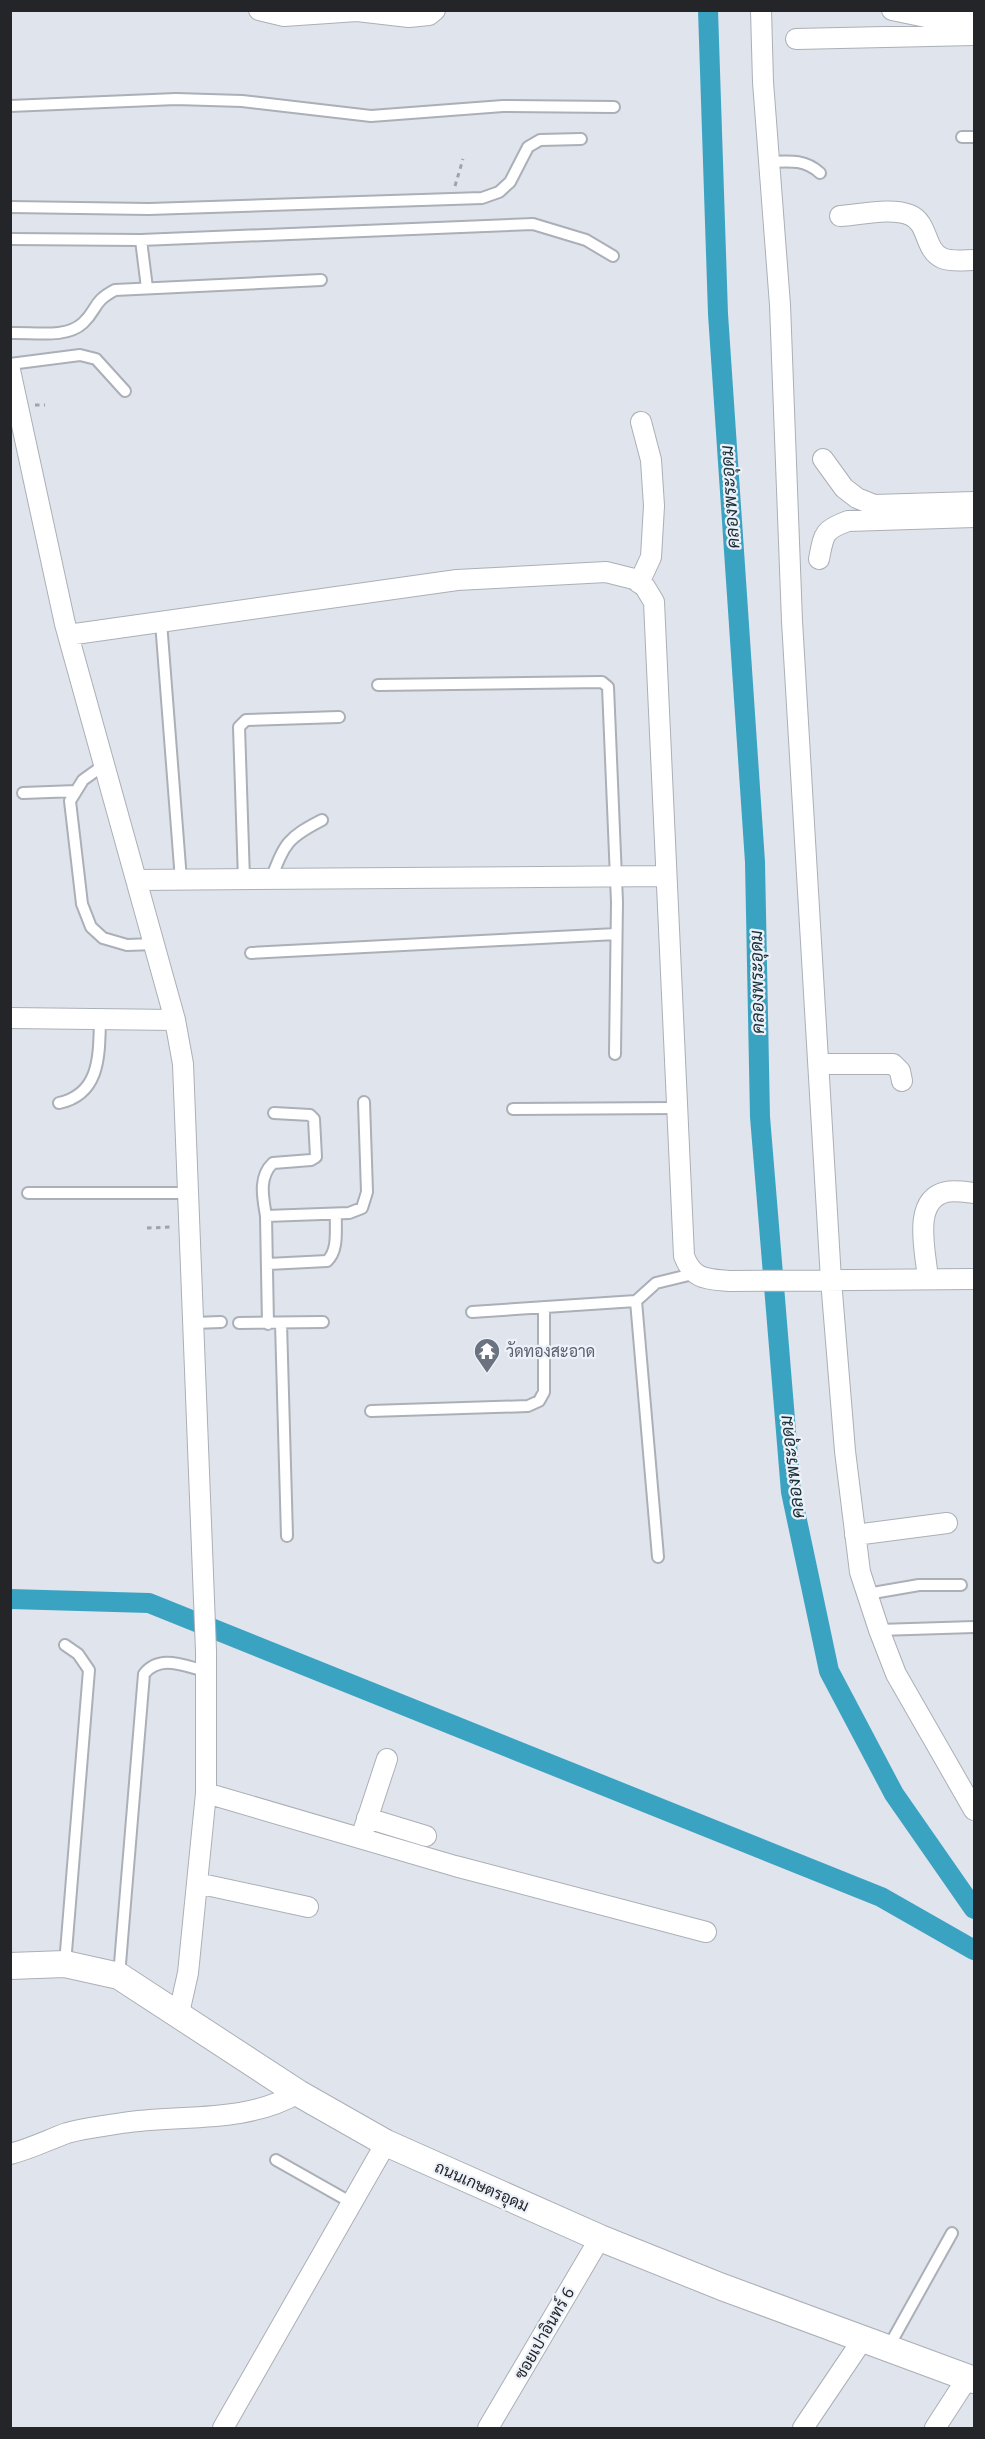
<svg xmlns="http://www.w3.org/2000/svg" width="985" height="2439" viewBox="0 0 985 2439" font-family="'Noto Sans',Sarabun,sans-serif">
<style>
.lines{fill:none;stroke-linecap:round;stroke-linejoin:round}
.canal{stroke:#3ba3c2;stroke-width:20}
.service-casing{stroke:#abafb7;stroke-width:14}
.minor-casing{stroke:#abafb7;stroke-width:22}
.tertiary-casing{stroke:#abafb7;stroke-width:28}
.path{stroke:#a0a3aa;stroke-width:3;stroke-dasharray:4.5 4.5;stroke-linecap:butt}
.service{stroke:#fff;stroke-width:10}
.minor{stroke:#fff;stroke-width:20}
.tertiary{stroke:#fff;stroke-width:26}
.labels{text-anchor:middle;stroke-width:4.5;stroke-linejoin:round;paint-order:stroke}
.worship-label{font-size:16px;fill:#5b616d;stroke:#edf2fa;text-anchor:start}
.street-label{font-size:16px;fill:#242528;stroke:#edf2fa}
.water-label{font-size:18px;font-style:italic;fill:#182f37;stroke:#edf2fa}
</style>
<rect width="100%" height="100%" fill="#e0e4ed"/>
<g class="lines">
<path class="canal" d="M708,10l10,304 37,548 5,255 31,375 38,179 65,123 80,115
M10,1599l139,4 732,294 93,53"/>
<g class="service-casing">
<path id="service" d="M10,106l166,-7 66,2 129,15 132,-10 111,1
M962,137h12
M770,162c19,-1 35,-3 50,11
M10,207l139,2 333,-11 17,-6 11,-10 18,-35 12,-7 41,-1
M10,239l131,1 392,-16 53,16 27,16
M141,240l6,48
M10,333c23,-1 56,6 73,-10 15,-14 9,-21 32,-33l206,-10
M10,364l70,-9 16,4 29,32
M161,622l20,258
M378,685l224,-3 6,5 9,215 -2,152
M104,765l-21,15 -13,21 12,103 9,23 12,11 24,7 27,-1
M23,793l53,-2
M244,879l-5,-152 7,-7 93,-3
M271,879c14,-36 16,-41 51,-59
M251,953l365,-19
M59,1103c42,-9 40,-49 41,-84
M513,1109l164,-1
M28,1193h161
M266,1216c-3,-18 -8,-39 7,-53l38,-3 5,-3 -2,-38 -4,-4 -36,-2
M268,1264l59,-3c12,-11 8,-31 9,-47
M472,1312l164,-11
M193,1323l28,-1
M239,1323l84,-1
M281,1323l6,213
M268,1324l-2,-108 83,-3 13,-5 5,-16 -3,-90
M371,1411l157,-5 11,-5 5,-9v-85
M658,1557l-22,-256 20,-18 37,-9
M867,1594l52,-9h42
M879,1630l95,-3
M65,1964l24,-294 -11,-16 -13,-9
M119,1976l25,-302c16,-20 40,-8 62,-3
M276,2160l76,43
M888,2348l64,-115"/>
</g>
<g class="minor-casing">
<path id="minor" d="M259,10l25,6 73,-5 52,6 20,-2 6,-5
M761,10l2,72 17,223 12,316 39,659 14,171 15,121 19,58 17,44 78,136
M892,10l58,12 24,-1
M796,39l178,-4
M840,216c20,-1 51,-9 70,-1 19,8 14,35 32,43 9,4 23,2 32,2
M10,370l55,254 110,396 8,44 23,587v142l-18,180 -9,40
M823,459l21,29 13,10 17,7 100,-3
M819,559c5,-25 4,-29 29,-38l126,-4
M639,583l12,-26 3,-51 -3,-46 -10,-38
M68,635l389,-55 149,-8 28,7 11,8 9,15 30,654c9,24 23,23 45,25l245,-2
M136,880l530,-4
M10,1018l165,2
M819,1064h74l7,7 2,10
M928,1279c-2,-26 -17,-79 18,-87 8,-2 20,0 28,1
M855,1535l92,-12
M206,1793l249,73 251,66
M367,1818l59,18
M361,1838l26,-79
M197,1883l111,24
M10,2154c20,-5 38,-14 57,-21 17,-5 37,-7 55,-10 59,-9 123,1 176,-30
M223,2428l163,-285
M488,2428l112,-190
M803,2428l60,-89
M935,2428l33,-51"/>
</g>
<g class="tertiary-casing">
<path id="tertiary" d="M10,1966l55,-2 54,12 179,117 88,50 214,95 122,49 252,93"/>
</g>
<path class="path" d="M455,186l8,-27
M35,405h10
M147,1228l25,-1"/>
<use href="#service" class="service"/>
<use href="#minor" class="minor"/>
<use href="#tertiary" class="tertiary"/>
</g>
<defs>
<g id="temple-pin" transform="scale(1.35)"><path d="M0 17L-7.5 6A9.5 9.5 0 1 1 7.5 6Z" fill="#6b7280" stroke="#edf2fa"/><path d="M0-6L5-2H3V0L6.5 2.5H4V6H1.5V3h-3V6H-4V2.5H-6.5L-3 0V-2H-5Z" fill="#fff"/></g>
</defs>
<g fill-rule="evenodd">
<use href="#temple-pin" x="487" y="1351"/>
</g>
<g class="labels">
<g class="worship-label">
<text x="506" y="1357">วัดทองสะอาด</text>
</g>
<g class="street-label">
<text transform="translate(482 2186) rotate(24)" y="6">ถนนเกษตรอุดม</text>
<text transform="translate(544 2333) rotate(-60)" y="6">ซอยเปาอินทร์ 6</text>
</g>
<g class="water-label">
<text transform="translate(730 497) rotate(-94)" y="6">คลองพระอุดม</text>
<text transform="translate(757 982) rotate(-91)" y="6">คลองพระอุดม</text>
<text transform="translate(792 1467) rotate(-97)" y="6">คลองพระอุดม</text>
</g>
</g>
<rect width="985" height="2439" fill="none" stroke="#242528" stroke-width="24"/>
</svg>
